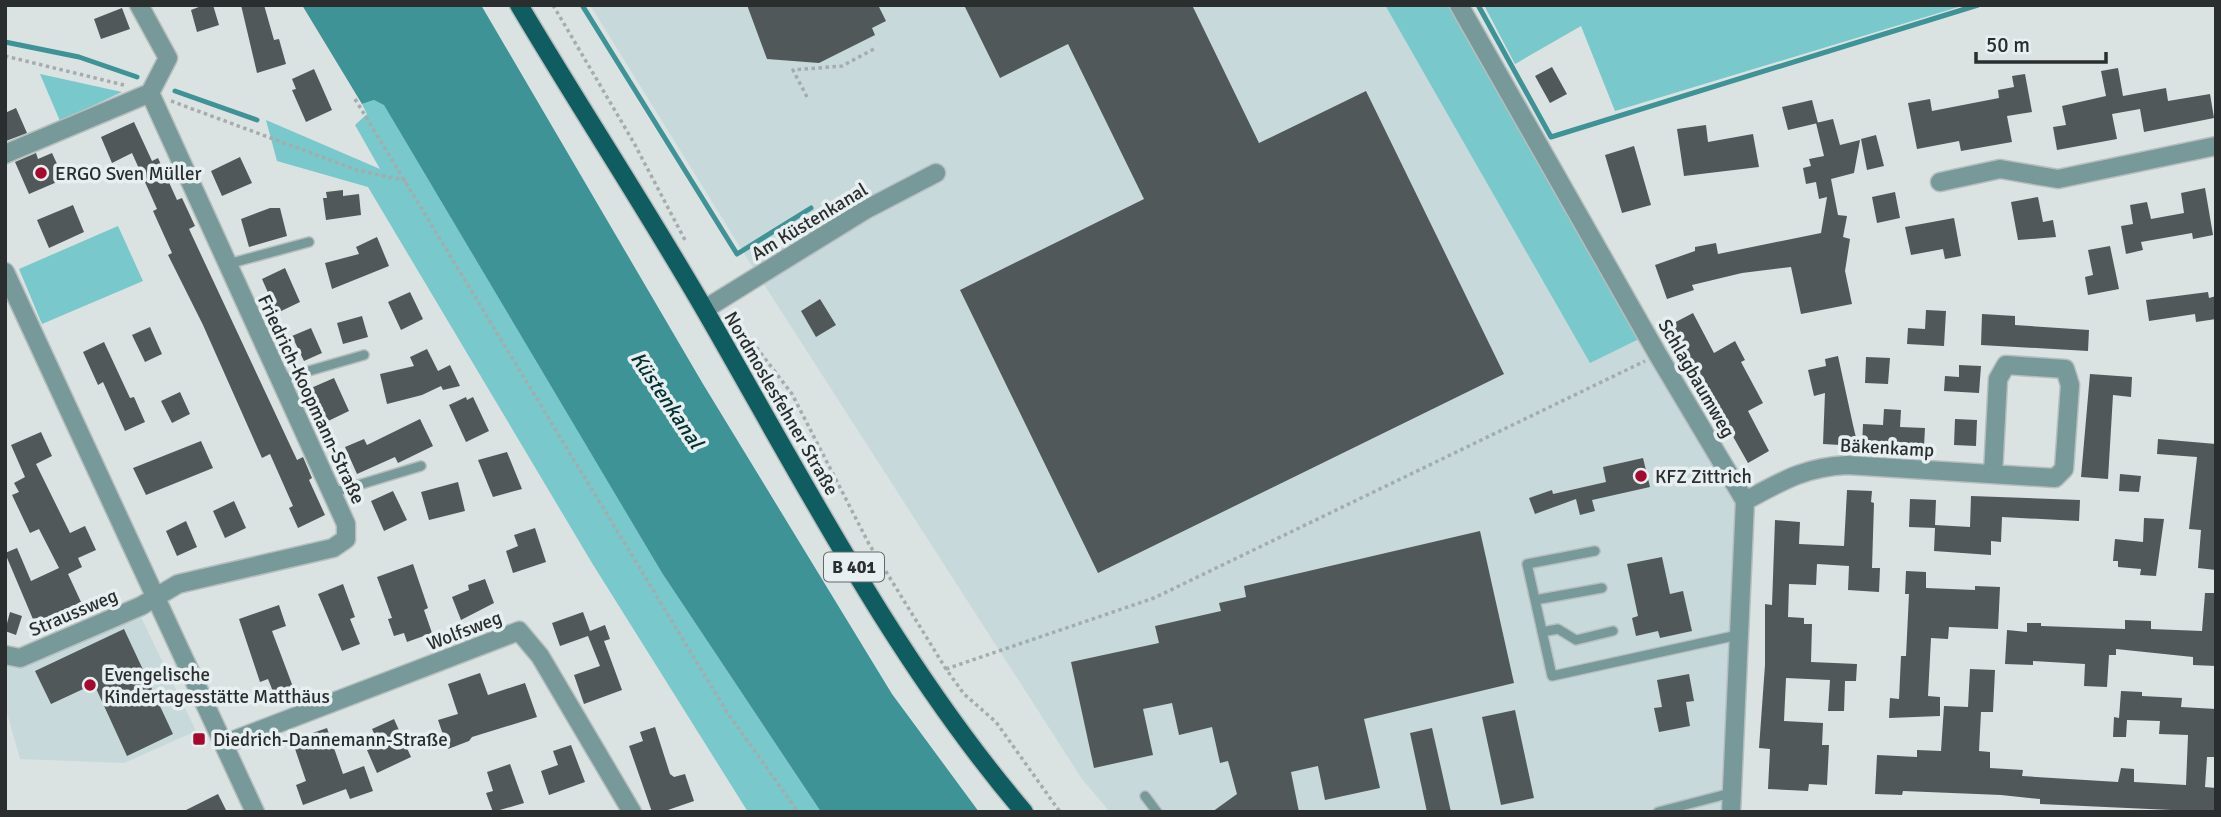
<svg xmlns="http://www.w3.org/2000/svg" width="2221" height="817" viewBox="0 0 2221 817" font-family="Signika,sans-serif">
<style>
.built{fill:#c7d9da}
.green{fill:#78c8cc}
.water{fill:#3d9396}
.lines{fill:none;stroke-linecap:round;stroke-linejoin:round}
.stream{stroke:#3d9396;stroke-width:5}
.building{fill:#515859}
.service-casing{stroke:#b7bebe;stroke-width:12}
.minor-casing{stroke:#b7bebe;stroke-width:21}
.primary-casing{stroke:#b7bebe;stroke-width:21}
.path{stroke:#a5acac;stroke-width:3.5;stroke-dasharray:3.5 3.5;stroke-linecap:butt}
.service{stroke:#77999a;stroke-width:9}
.minor{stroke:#77999a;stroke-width:18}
.primary{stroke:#0f5d60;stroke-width:18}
.poi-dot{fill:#a5092d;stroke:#e7eff0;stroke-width:2.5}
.labels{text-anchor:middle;stroke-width:7;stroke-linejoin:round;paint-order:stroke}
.shield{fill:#e7eff0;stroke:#636868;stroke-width:2}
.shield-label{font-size:18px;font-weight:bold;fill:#2a2e2e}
.poi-label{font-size:19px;fill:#2a2e2e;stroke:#e7eff0;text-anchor:start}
.street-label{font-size:19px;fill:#2a2e2e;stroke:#e7eff0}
.water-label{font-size:21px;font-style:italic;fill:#053032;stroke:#e7eff0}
</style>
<rect width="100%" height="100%" fill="#dae2e2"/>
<path class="built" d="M590,5h795l205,357 51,-24 94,166 -14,308h-611l-28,-33 -335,-521z
M138,611l58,120 -72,32 -104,-4 -15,-53v-45z"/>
<path class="green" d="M1385,5h66l190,333 -51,25z
M1484,5h481l-350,106 -34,-85 -66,38z
M40,74l82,18 -62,29z
M374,100l10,4 278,469 159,239h-73l-156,-249 -224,-376 -91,-26 -11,-41 114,49 -25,-44 12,-11 -5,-10z
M118,226l25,55 -101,43 -23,-55z"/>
<path class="water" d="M302,5h179l222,379 189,310 87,118h-158l-159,-239 -278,-468 -10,-5 -12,4z"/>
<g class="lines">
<path class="stream" d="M582,5l155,249 74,-46
M1478,5l73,132 427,-132
M5,42l74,15 58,20
M175,91l82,29"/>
</g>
<path class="building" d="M204,5h9l6,20 -22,7 -6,-22z
M241,5h23l10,35 5,-1 7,25 -29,9z
M747,5h131l8,16 -14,7 3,7 -56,28 -52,-4z
M964,5h228l67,138 107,-52 138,283 -406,199 -138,-283 184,-91 -76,-155 -68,34z
M122,8l8,21 -29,10 -7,-20z
M1552,67l15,27 -17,9 -15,-27z
M2118,68l5,28 43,-8 2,13 42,-7 4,24 -70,14 -4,-23 -28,5 5,25 -60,11 -4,-23 13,-2 -4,-19 44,-10 -5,-25z
M314,69l18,41 -26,12 -14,-32 4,-1 -4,-10z
M2025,74l7,38 -25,4 5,26 -51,9 -2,-10 -42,8 -9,-46 22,-4 2,12 67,-13 -1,-8 16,-3 -2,-11z
M1812,100l6,23 -30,7 -6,-23z
M16,108l11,25 -21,8 -1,-28z
M1833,119l7,26 20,-5 -6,33 -23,6 7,36 9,1 -4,21 7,2 -5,32 7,33 -51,10 -10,-47 -49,6 -50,12 2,5 -27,9 -12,-34 40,-14v-4l21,-4 2,11 103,-21 6,-36 -8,2 -3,-17 -10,2 -3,-16 8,-2 -2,-7 15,-3 -8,-33z
M134,122l18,39 6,-3 19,42 5,-2 13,28 -6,3 108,231 6,-3 9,21 -3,2 16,35 -27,13 -9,-20 4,-2 -23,-52 -8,4 -59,-133 -35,-70 4,-2 -19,-42 4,-2 -25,-56 -20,10 -11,-26z
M1706,125l2,17 45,-8 6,33 -75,9 -7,-47z
M1876,135l8,31 -17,4 -6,-31z
M1634,146l17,59 -29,8 -17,-58z
M36,153l2,6 14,-6 12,26 -35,15 -14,-32z
M240,157l12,26 -30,13 -11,-25z
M2205,188l8,47 -20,4 -1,-6 -51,9 2,8 -17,4 -5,-28 12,-2 -3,-19 17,-3 4,17 33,-6 -3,-20z
M343,190v6l16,-2 2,21 -35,5 -3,-22h4l-1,-6z
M1895,192l5,26 -23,5 -5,-26z
M2038,197l5,25 10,-2 3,17 -38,3 -7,-38z
M73,205l11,27 -35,16 -12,-28z
M270,208h10l7,28 -38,11 -8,-28z
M1954,218l7,38 -16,3 -2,-10 -32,6 -6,-28z
M377,237l12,29 -57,23 -7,-26 34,-9 -3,-7z
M2110,246l9,43 -31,6 -3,-18 8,-2 -5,-25z
M285,268l15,34 -23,11 -15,-34z
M410,292l13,27 -22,11 -13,-28z
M2208,292l1,6 7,-2v23l-20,3 -1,-8 -46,7 -3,-21z
M820,299l16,26 -20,12 -15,-26z
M1926,310l20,1 -2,35 -37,-2 1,-16 17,1z
M1693,313l21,40 21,-12 10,19 -4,2 22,41 -15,8 21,40 -21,12 -78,-138z
M1982,314l33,2v9l74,5 -1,21 -107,-6z
M362,316l6,21 -25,7 -6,-21z
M150,327l12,27 -17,8 -13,-27z
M311,328l11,25 -18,8 -12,-25z
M104,342l26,56 4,-1 11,25 -20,9 -22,-49 -5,3 -15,-33z
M427,349l11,22 12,-6 10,21 -17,4 -2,-4 -19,9 -35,9 -7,-30 34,-8 -4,-9z
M1838,356l15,69 5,21 -35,-2 2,-51 -11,3 -6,-26 18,-4 -1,-7z
M1866,357l24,1 -2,26 -23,-1z
M1959,365l22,1 -2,27 -35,-2 1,-15 14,1z
M2090,374l42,3 -1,20 -18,-2 -5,84 -27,-2z
M334,378l15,33 -23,11 -15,-34z
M180,392l10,22 -18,9 -11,-22z
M466,397l1,3 6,-3 16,34 -23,11 -17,-37z
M1884,409l17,1 -1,17 25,1 -1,18h-62l1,-22 20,1z
M420,419l13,27 -35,17 -3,-6 -38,17 -12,-27 19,-8 3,6z
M1955,419l22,1 -1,26 -22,-1z
M41,432l11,24 -16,8 34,69 15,-7 11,24 -18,8 4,9 -14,7 13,28 -46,22 -30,-71 12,-5 14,33 28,-13 -20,-39 -9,4 -18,-38 7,-3 -5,-9 11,-6 -14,-32z
M2158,439l58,5v126l-18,-2 3,-38 -12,-1 8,-72 -40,-3z
M201,441l12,27 -67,27 -13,-27z
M507,452l15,37 -29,8 -15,-37z
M1643,458l7,29 -58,13 3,11 -15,4 -4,-16 -41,15 -6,-16 23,-8 1,4 53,-12 -3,-15z
M2120,474l21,2 -2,16 -20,-1z
M458,482l7,29 -36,9 -8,-28z
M1847,490l25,1 -1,11 3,1 -2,65h8l-1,24 -31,-2 1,-24 -32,-2 -1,21 -27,-1 -1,33 16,1v6h8l-1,38 46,2 -1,17h-11l-1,30h-16l2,-31 -44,-2 -2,43 39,2 -1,22h7l-2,40 -18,-1 -1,7 -40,-2 2,-40 -11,-1 6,-83v-61l7,1 3,-85 25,2 -1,22 45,2z
M393,491l14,29 -23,11 -13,-30z
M1971,496l109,4 -1,21 -77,-4 -1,25 -10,-1v14l-57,-4 1,-23 -26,-1 1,-28 26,1 -1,25 35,2z
M234,501l12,27 -21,10 -12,-27z
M2144,518l20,1 -8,57 -16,-1 1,-6 -23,-2v-6h-5l2,-22 28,3z
M186,521l11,26 -20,9 -11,-25z
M535,528l11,34 -33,11 -7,-22 12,-5 -4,-11z
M1480,531l34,152 -150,36 16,69 -55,12 -7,-34 -27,6 8,40h-87l25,-18 -9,-33 -8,2 -8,-36 -33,8 -7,-32 -29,6 10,46 -59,13 -23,-106 88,-19 -4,-17 66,-15 -2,-8 27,-6 -2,-11z
M1662,557l8,37 13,-3 9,40 -32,7 -2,-7 -22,5 -4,-18 6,-2 -11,-52z
M413,564l15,44 -4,2 8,23 -25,9 -3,-9 -10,3 -6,-17 4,-1 -15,-41z
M1906,571l20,1v16l49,2v-4l25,1 -2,42 -49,-2 -1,12 -17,-1 -3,58 12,1v19l-51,2 1,-20 9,1 2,-43h5l3,-62h-4z
M485,579l9,24 -33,17 -9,-23 17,-7 -1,-5z
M343,584l12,33 -5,2 10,25 -18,7 -24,-57z
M2205,593h11v73l-23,-1v-8l-77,-8v6h-7l-2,32 -23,-1 1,-22 -52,-3v4l-28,-1 2,-34 20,2v-9h14v3l84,3v-9l26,1v8l51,2z
M279,605l7,21 -14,5 21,56 -19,7 -6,-15 -8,3 -21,-63z
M10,612l12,4 -6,19 -11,-4z
M583,612l7,19 15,-6 5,14 -6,2 18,49 -38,14 -10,-29 26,-9 -12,-30 -28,10 -8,-23z
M124,629l49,105 -46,22 -33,-72 -43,20 -16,-33z
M1970,669l25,1 -2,42h-12l-2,39 11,1v16l33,2 -1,6 96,6 3,-14 13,1v13l52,3 2,-50 -29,-1 1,-13 -33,-1 -1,17h-13l1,-20 5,1 2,-27 21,1v4l40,2 -1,9 35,2v48h-9l-2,30 11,1 -1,24 -175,-8v-5l-39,-4 -98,-4 -1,4 -27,-1 2,-39 40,2v-7l24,1 3,-45 24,1z
M480,673l8,22 37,-12 12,34 -65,20 -3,4 -21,8 -10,-29 20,-6 -10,-30z
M1689,674l5,27 -8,1 4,24 -31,6 -5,-24 8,-1 -5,-27z
M1515,710l19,88 -33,7 -19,-88z
M394,719l17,38 -34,16 -10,-23 12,-6 -7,-15z
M655,727l15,47 4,3 11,-3 9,27 -32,11h-10l-23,-66 14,-5 -3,-9z
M327,728l16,46 21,-8 9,25 -23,8 -4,-10 -43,16 -7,-20 10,-4 -14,-41z
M1432,728l19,84h-24l-17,-79z
M571,745l14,37 -36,13 -8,-24 17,-6 -5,-14z
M510,764l14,39 -31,9 -7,-19 7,-2 -6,-19z
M218,794l9,18h-45z"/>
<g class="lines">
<g class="service-casing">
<path id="service" d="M228,264l81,-22
M281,379l83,-24
M332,493l89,-27
M1595,551l-68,13 25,112 186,-41
M1535,600l67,-12
M1542,632l16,-3 18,11 37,-9
M1145,796l12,16
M1658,812l73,-19"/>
</g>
<g class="minor-casing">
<path id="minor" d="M139,5l29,53 -18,35
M1459,5l199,350 87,146 -14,311
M5,154l145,-61 196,431v15l-13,9 -155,36 -37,22 -121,52 -15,-3
M1940,182l60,-13 58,10 158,-33
M5,272l250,540
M705,309l160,-99 71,-37
M1745,501c37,-20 60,-34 102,-36l208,13 9,-9 6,-84 -5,-16 -59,-4 -8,14 -5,95
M224,744l295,-113 21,25 92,156"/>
</g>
<g class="primary-casing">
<path id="primary" d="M519,5c61,103 127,203 187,307 98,170 190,350 318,500"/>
</g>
<path class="path" d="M553,5l81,138 52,99
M5,56l119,29
M807,97l-14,-27 49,-4 32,-17
M355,99l372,613 71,100
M171,101l186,69 50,11
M731,314l61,80 77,150 77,125 18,25 32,28 64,90
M946,669l208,-71 491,-237"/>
<use href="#service" class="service"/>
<use href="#minor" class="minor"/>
<use href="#primary" class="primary"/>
</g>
<g class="poi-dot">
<circle cx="41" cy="173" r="7"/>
<circle cx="1641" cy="476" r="7"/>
<circle cx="90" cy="685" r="7"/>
<rect x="192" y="732" width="14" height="14" rx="3.5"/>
</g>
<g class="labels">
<rect class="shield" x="824" y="552.5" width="60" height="29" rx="5"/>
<g class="shield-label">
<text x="854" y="573">B 401</text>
</g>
<g class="poi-label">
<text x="55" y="180">ERGO Sven Müller</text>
<text x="1655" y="483">KFZ Zittrich</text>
<text x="104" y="681">Evengelische<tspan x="104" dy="22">Kindertagesstätte Matthäus</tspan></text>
<text x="213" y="746">Diedrich-Dannemann-Straße</text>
</g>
<g class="street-label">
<text transform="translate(809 221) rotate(-31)" y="7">Am Küstenkanal</text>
<text transform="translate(1697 378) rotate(60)" y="7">Schlagbaumweg</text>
<text transform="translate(312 399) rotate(65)" y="7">Friedrich-Koopmann-Straße</text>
<text transform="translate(782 403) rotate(60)" y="7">Nordmoslesfehner Straße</text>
<text transform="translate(1887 447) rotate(3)" y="7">Bäkenkamp</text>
<text transform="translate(73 612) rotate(-23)" y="7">Straussweg</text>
<text transform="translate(464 630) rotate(-21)" y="7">Wolfsweg</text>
</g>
<g class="water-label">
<text transform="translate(667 400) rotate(56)" y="7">Küstenkanal</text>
</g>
</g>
<rect width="2221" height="817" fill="none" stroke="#2a2e2e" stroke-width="14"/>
<path d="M1976 52v10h130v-10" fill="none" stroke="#2a2e2e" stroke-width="3.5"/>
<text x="1986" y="52" font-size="21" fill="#2a2e2e" stroke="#e7eff0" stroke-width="5" paint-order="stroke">50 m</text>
</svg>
